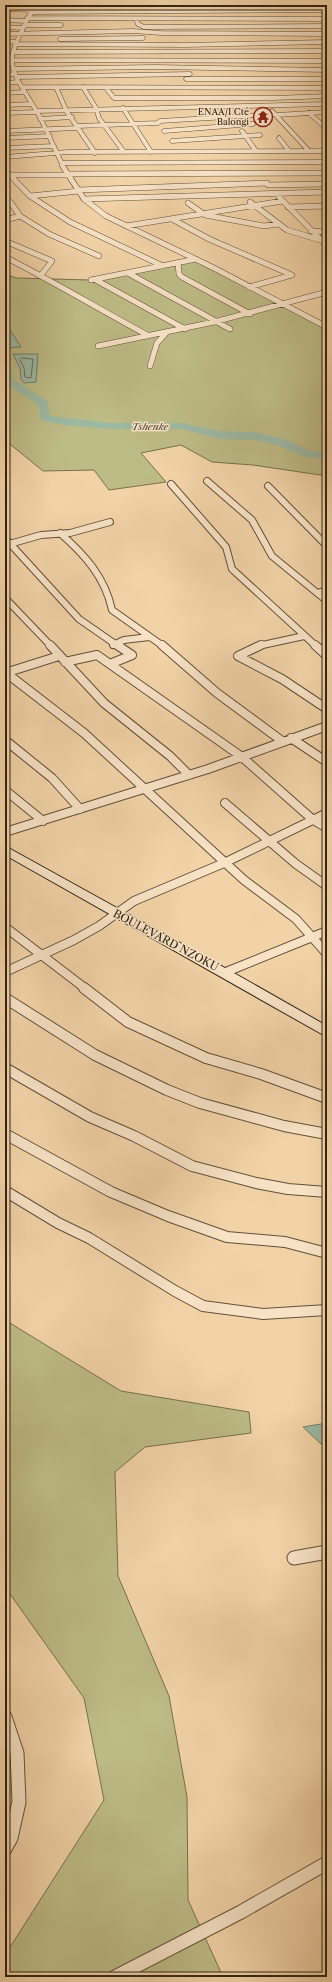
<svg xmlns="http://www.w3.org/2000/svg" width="332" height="1982" viewBox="0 0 332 1982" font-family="'Libre Caslon Text',serif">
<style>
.green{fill:#bdbb86;stroke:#77704c}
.water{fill:#9cb9a4;stroke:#717d6a}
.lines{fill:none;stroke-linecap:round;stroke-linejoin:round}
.shore{stroke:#666e5b;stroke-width:1}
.river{fill:#9cb9a4;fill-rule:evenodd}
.street-far5-casing{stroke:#615038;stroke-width:5}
.street-far4-casing{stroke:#615038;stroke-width:6}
.street-far3-casing{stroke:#615038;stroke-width:8}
.street-far2-casing{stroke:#615038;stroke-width:10}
.street-far1-casing{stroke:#615038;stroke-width:12}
.street-casing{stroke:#615038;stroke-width:15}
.secondary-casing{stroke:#312412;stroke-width:2}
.street-far5{stroke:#f7e2c6;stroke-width:4}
.street-far4{stroke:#f7e2c6;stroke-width:5}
.street-far3{stroke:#f7e2c6;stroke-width:6}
.street-far2{stroke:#f7e2c6;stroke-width:8}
.street-far1{stroke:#f7e2c6;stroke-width:10}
.street{stroke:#f7e2c6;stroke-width:13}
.secondary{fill:#f7e2c6;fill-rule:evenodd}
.labels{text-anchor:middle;stroke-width:3;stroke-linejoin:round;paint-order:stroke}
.far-poi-label{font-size:9px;fill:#312412;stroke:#f7e2c6;text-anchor:end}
.far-water-label{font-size:10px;font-style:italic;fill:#4c4936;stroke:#f7e2c6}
.street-label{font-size:11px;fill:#312412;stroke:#f7e2c6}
</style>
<rect width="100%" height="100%" fill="#f2d3a8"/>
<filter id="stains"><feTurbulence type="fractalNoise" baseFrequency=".005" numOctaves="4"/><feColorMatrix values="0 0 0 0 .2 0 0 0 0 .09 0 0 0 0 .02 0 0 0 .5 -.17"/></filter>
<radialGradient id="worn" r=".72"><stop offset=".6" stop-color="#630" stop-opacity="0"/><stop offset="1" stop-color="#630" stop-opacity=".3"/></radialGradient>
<path class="green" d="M196,259l131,68v149l-74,-11 -41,-3 -31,-17 -40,8 25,29 -57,8 -15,-20 -51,1 -38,-31v-166l11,4 75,2z
M5,1320l116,71 128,21 2,21 -106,14 -30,25 3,104 51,120 18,101 1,103 35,77h-218v-22l99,-155 -20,-102 -79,-111z"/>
<path class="water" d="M5,330h5l11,17 -16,1z
M13,354h25l-2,28 -12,1 -3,-4 -1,-11z
M327,1423v20l-6,1 -18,-17z"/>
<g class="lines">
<path class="shore" d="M22,358l11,1 -2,19 -6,-1 -1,-9 -4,-8z"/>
<path class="river" d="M5,360l5,3 4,17 33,21 3,15 61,7h71l38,8 36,1 31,8 24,11h16v8l-22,-2 -26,-11 -23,-6 -36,-1 -38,-10h-71l-48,-4 -22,-5 -3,-16 -33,-20z"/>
<g class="street-far5-casing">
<path id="street-far5" d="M38,5l-9,11 -13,27 -4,13v8l5,15 23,38 23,49
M5,9l27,1
M30,12l297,-2
M27,18l300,1
M136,19l2,5 6,3 183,-1
M5,20l21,1
M24,25h37
M5,27l18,1
M5,34l128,-3 28,2 166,1
M60,39l83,-1
M5,41l11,1
M16,44l169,1 142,-3
M13,52l314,-1
M13,60l314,1
M13,69l142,-2 172,3
M5,75l10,-1
M17,77l173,-3
M186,79h141
M5,83l14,-1
M22,87l305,1
M56,87l11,25 28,41
M83,87l13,21 3,10 25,34
M106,88l8,10h160l53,-2
M5,93l19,-1
M5,105l27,-1
M123,108l28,44
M36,111l291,-7
M272,111l37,40
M5,113l32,-1
M309,113l18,16
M277,115l50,-3
M40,119l32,-2
M77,126l81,-3 2,-2 115,-7
M5,131l73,-3
M164,131l89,-7
M242,131l14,20
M5,138l45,-2
M279,138l10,13
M172,141l88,-6
M5,148l49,-2
M5,157l63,-5 259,-1
M62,163l265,-1"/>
</g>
<g class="street-far4-casing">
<path id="street-far4" d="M62,165l22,34 22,17 106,51 115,60
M5,170l25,26 40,26 93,44
M67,174l260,-1
M10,175h58
M268,185l59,-1
M78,190l189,-7
M30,196l49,-5
M279,197l48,49
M5,198l6,5 9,13 -15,4
M84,199l243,-7
M250,202l37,28 33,10
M188,203l17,12 59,11 14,-2
M288,207l39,-1
M20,216l29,18 50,22
M172,219l37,20 83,36 -43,12
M126,226l157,-25
M311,231l16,1
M5,241l47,20 -11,14
M5,257c49,25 96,53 144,79
M178,263l1,11 3,3 68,37
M128,273l102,56
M94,279l91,50
M91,280l105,-21
M98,346l116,-24 113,-30
M150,366l7,-23 9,-10"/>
</g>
<g class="street-far3-casing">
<path id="street-far3" d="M207,481l45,39 20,36 55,45
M171,484l55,63 6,22 84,77
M268,486l59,60
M60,533c25,22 45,44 52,77l51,36
M5,538l74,81 39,27
M6,545l35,-10 29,-2 40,-11
M317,593l10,-3
M5,598l46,48
M113,645l11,-5 25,-3
M258,646l46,-10"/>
</g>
<g class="street-far2-casing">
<path id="street-far2" d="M50,645l54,58 66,53 19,19
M162,645l55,48 65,48
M261,645l-23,11 44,23 45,30
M315,645l12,11
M65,662l32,-7 145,102 70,62 15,9
M110,664l22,-9 -15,-10
M5,672l79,61 160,147 52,39 31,35
M5,673l54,-17
M291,738l36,24
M5,740l47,38 28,31
M5,790l38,31
M225,803l71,61 31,22
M5,832l203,-63 119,-43
M5,927l81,62
M5,972l69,-32 25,-14 35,-25 90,-38 103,-50
M226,972l101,-41"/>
</g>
<g class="street-far1-casing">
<path id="street-far1" d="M84,988l44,34 78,36 55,16 66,24
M5,998l90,57 72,35 33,13 84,23 43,8
M5,1068l85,49 44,19 58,30 64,17 32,6 39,3
M5,1134l106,58 57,24 59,21 58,5 42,11
M5,1191l53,32 31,15 86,53 28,15 60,8 64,-4"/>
</g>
<g class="street-casing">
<path id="street" d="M294,1558l33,-6
M5,1717l12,36 2,49 -8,36 -6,11
M115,1977l126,-65 86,-49"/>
</g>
<g class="secondary-casing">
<path id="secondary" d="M5,846l206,114 116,66v11l-322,-182z"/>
</g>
<use href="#street-far5" class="street-far5"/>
<use href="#street-far4" class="street-far4"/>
<use href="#street-far3" class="street-far3"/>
<use href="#street-far2" class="street-far2"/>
<use href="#street-far1" class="street-far1"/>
<use href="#street" class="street"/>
<use href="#secondary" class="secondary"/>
</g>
<defs>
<g id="temple-ring" transform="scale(1)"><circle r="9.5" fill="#f7e2c6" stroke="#8f2418" stroke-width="1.5"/><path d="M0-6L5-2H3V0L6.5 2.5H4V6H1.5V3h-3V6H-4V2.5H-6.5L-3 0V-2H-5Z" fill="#8f2418"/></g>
</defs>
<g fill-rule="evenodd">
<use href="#temple-ring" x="263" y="117"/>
</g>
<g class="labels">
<g class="far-poi-label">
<text x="249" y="115">ENAA/I Cté<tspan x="249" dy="10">Balongi</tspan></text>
</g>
<g class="far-water-label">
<text x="150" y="430">Tshenke</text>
</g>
<g class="street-label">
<text transform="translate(166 940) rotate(28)" y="4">BOULEVARD NZOKU</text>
</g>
</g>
<rect width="332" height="1982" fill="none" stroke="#f2d3a8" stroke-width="20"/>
<rect x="6" y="6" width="320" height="1970" fill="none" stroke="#312412" stroke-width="2"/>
<rect x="10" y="10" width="312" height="1962" fill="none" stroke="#312412"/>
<rect width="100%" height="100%" filter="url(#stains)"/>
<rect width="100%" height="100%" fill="url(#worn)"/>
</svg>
